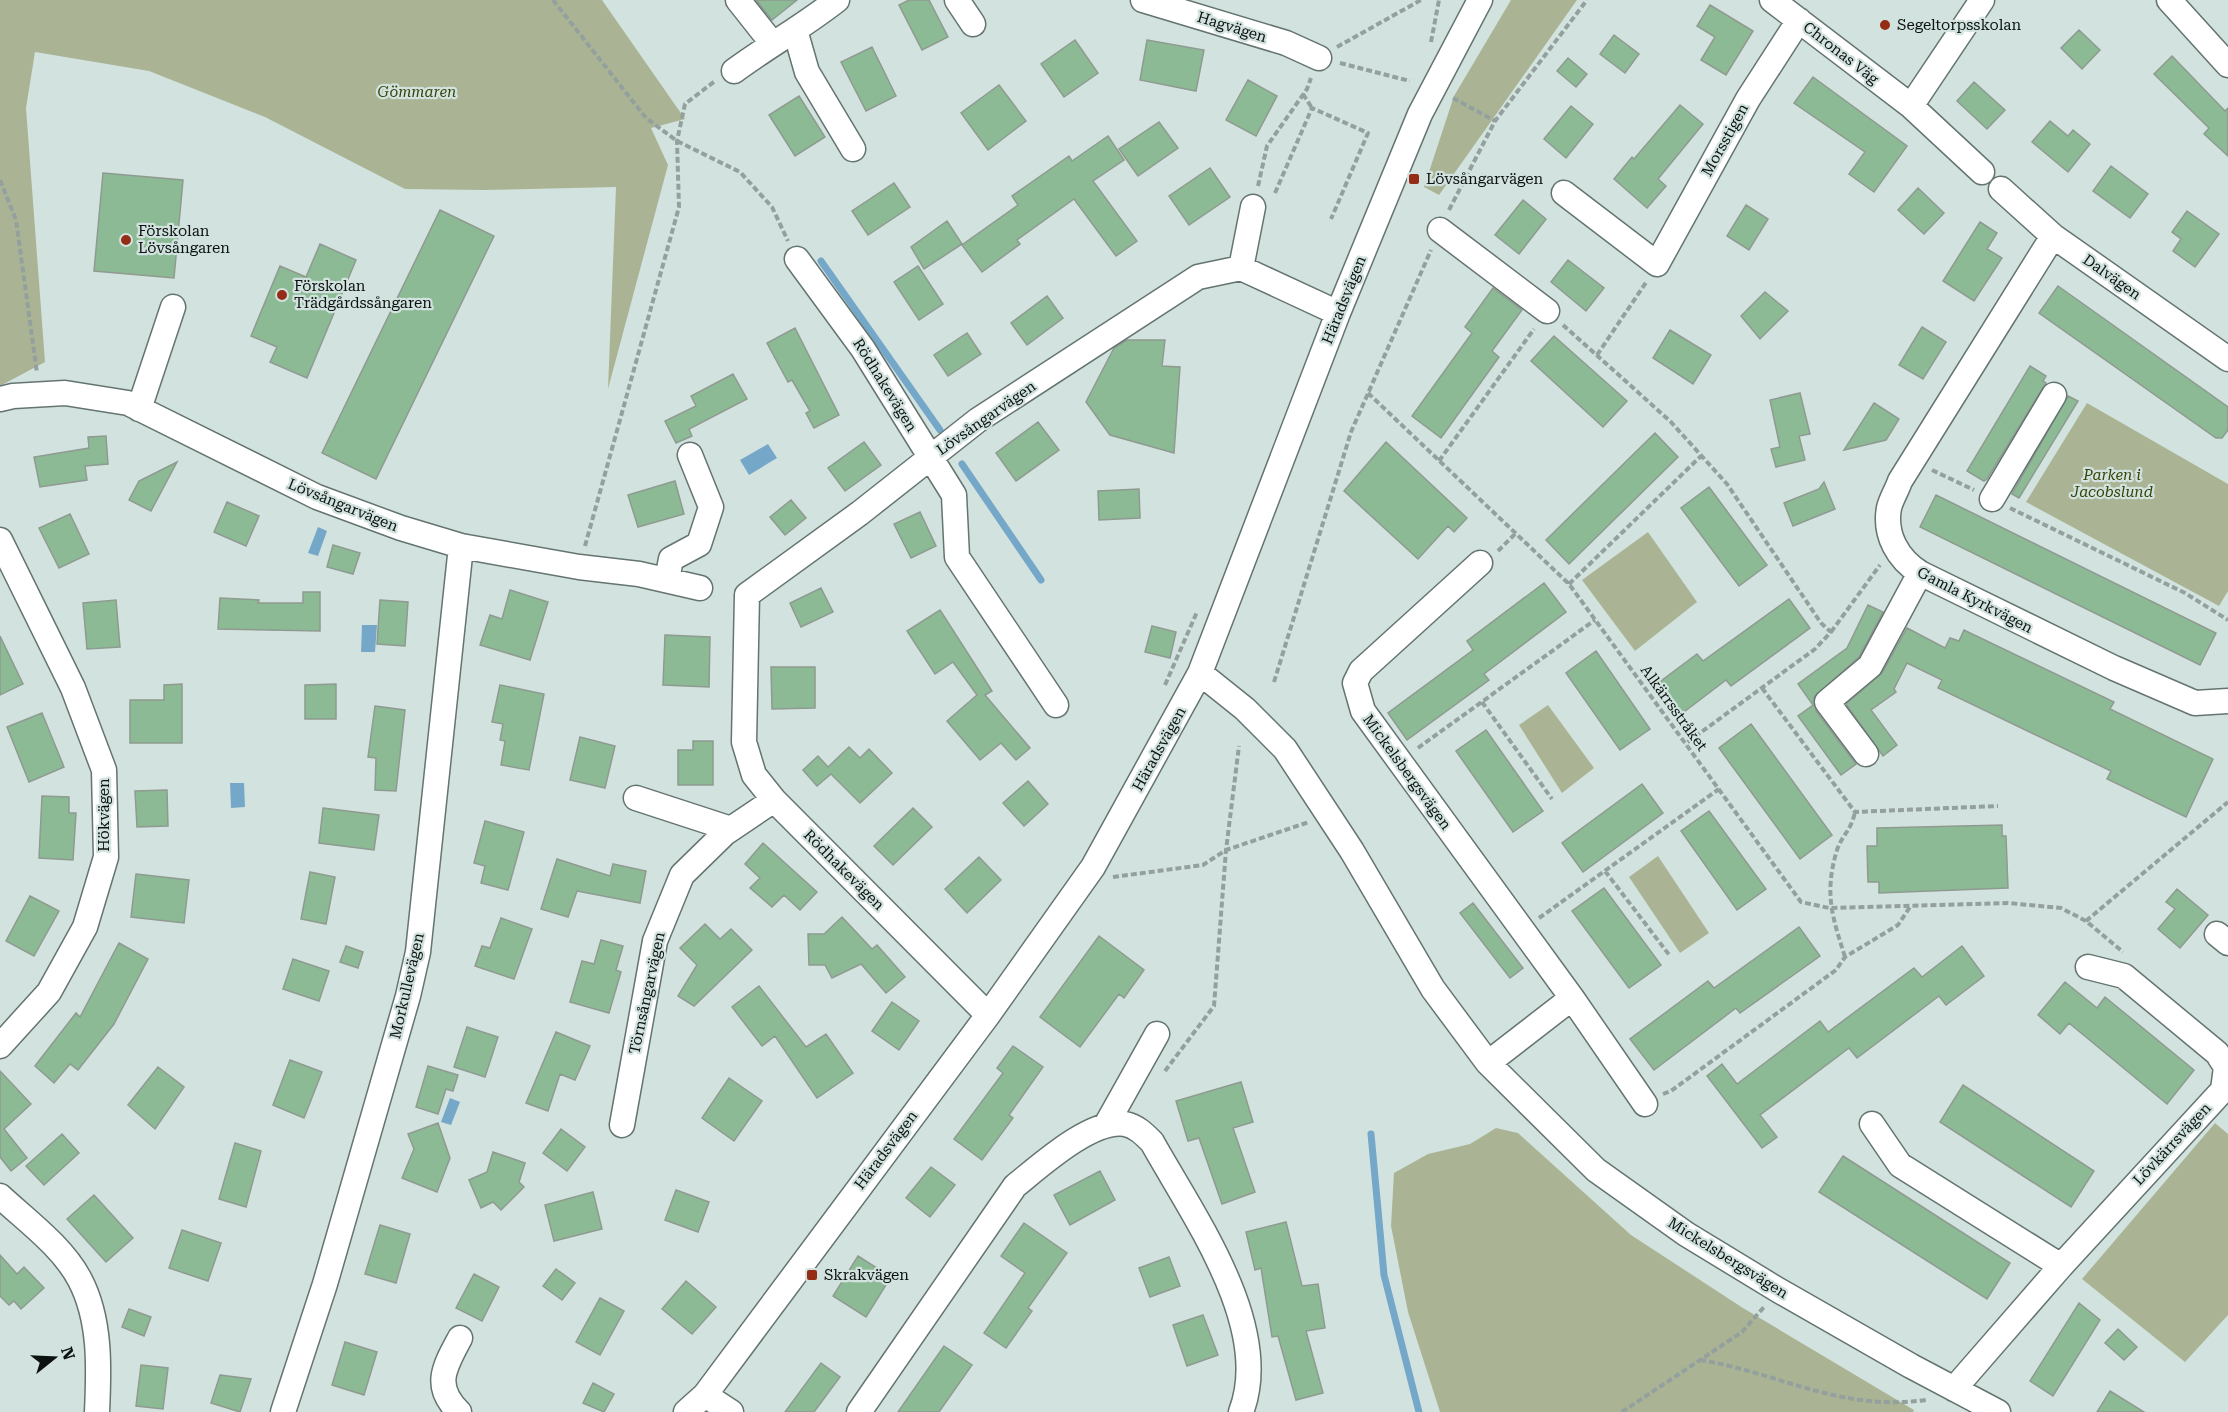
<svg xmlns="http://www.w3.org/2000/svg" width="2228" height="1412" viewBox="0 0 2228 1412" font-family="'Roboto Serif',serif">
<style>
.green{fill:#aab495}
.water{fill:#75a7c8}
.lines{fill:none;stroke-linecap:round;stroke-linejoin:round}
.stream{stroke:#75a7c8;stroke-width:7}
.building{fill:#8cba95;stroke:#8f9a91;stroke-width:1.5}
.minor-casing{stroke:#647470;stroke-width:27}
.path{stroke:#93a09d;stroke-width:4;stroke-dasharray:6 3;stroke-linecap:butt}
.minor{stroke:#fff;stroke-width:24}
.poi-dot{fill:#942c16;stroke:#d2e3df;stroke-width:2}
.labels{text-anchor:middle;stroke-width:4.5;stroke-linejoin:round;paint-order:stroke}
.poi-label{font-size:15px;fill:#0c1210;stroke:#d2e3df;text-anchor:start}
.street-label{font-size:15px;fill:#0c1210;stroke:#d2e3df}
.park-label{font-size:15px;font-style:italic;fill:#374408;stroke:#d2e3df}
</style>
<rect width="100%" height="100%" fill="#d2e3df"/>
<path class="green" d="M0,0h602l83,119 -34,9 17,37 -60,224 8,-202 -133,3 -78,-1 -140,-72 -116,-46 -114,-19 -9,56 19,254 -45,24z
M1511,0h66l-138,195 -15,-8 30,-91z
M2087,403l141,81v107l-9,15 -193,-104z
M1648,532l49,70 -62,49 -53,-71z
M1548,705l46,63 -32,25 -43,-68z
M1658,856l51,77 -29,20 -51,-76z
M2215,1123l13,11v181l-43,47 -103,-83z
M1496,1128l22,5 113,102 112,73 171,102 -1,2h-473l-32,-100 -17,-86 3,-53 34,-19 42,-10z"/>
<path class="water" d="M768,444l9,14 -28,17 -9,-15z
M318,527l9,4 -9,25 -10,-3z
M362,625h15l-2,27h-14z
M230,783h14l1,24 -14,1z
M450,1098l10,4 -9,23 -10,-3z"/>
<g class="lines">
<path class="stream" d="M821,261l119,169
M962,464l79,116
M1371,1134l13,141 35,137"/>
</g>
<path class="building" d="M756,0h41l-25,20z
M909,0h20l19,37 -26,13 -23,-45z
M1710,5l43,26 -27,44 -25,-15 14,-23 -18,-11z
M2079,30l21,20 -18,19 -21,-21z
M1614,35l25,19 -14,19 -25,-19z
M1075,40l23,33 -34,24 -23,-33z
M1147,40l57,10 -8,41 -56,-11z
M872,47l24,49 -30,15 -25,-49z
M2172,56l53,55 3,-3v48l-24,-22 5,-6 -55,-54z
M1568,58l19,16 -11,13 -19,-16z
M1813,77l94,69 -33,46 -25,-18 16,-22 -71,-49z
M1248,80l29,16 -21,40 -30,-16z
M1974,82l31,28 -18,19 -30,-28z
M999,85l27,36 -38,29 -27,-37z
M799,96l26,41 -30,19 -26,-41z
M1680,105l23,19 -45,55 8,7 -19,22 -33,-29 18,-22 2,2z
M1571,106l22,18 -27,34 -22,-19z
M2050,121l18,15 5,-6 17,14 -22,28 -36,-30z
M1159,122l19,26 -40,28 -19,-27z
M1108,136l16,24 -31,21 44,60 -21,15 -42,-57 -57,41 3,4 -38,28 -20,-27 56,-40 -6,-9 57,-40 3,5z
M2111,166l37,28 -18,24 -37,-27z
M1210,168l20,29 -41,28 -20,-29z
M103,173l80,7 -9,98 -80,-7z
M894,183l16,24 -42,28 -16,-24z
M1918,188l26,25 -20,21 -26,-24z
M1523,200l23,19 -27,35 -24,-19z
M1746,205l22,14 -19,31 -22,-14z
M440,210l54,26 -118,243 -54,-26z
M2187,211l32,23 -24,33 -22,-16 8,-12 -9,-7z
M947,221l15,23 -38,25 -13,-22z
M1980,222l17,11 -10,16 15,9 -28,43 -31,-20z
M320,244l36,16 -49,118 -37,-16 7,-15 -26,-11 29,-70 26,11z
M1568,260l36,28 -18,23 -35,-29z
M918,266l25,38 -24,16 -25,-38z
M2058,286l170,121v23l-6,8h-6l-177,-125z
M1493,288l29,22 -30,41 7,6 -58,81 -29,-22 60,-83 -7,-6z
M1765,292l23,19 -28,28 -19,-23z
M1047,296l16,22 -36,27 -16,-22z
M1922,327l24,15 -23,37 -24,-14z
M795,328l44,87 -25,13 -8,-15 4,-2 -18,-31 -4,2 -21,-39z
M1670,330l41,25 -18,29 -40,-26z
M967,333l14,21 -33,22 -14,-21z
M1554,336l73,65 -24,26 -72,-66z
M1127,340h38l-3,26 18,1 -6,86 -64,-18 -24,-33 28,-54z
M2030,366l16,10 -3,5 3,2 -59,96 -3,2 -17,-10z
M733,374l14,25 -58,30 3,7 -16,7 -11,-22 31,-15 -5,-10z
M1800,393l10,41 -11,2 6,24 -29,7 -5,-18 9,-2 -10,-47z
M2068,396l10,5 -59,97 -7,-4z
M1874,403l25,16 -13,21 -42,10z
M1038,422l21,28 -43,31 -20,-28z
M1655,433l23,24 -109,107 -23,-24z
M106,436l2,28 -23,2 2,14 -47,7 -6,-30 55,-9 -1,-11z
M864,442l17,23 -36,26 -17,-23z
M1386,442l81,76 -13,14 -6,-6 -30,33 -74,-68z
M177,462l-26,49 -22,-11 10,-19z
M675,481l9,33 -46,13 -10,-32z
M1824,482l11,27 -42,17 -9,-23 35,-14z
M1709,487l58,78 -28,21 -58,-78z
M1139,489l1,29 -41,2 -1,-29z
M1936,495l280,138 -16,32 -280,-138z
M791,500l15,18 -21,17 -15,-18z
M227,502l32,14 -13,30 -32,-14z
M920,512l16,34 -25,12 -17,-34z
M70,514l19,40 -30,14 -20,-40z
M333,545l27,8 -7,21 -26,-7z
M1544,583l22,29 -82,62 5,6 -82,60 -19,-27 85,-63 -6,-9z
M821,588l12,24 -32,15 -11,-24z
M510,590l38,12 -18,58 -50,-15 10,-30 12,4z
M303,592h17v39l-102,-2 2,-31 39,2 -1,3h45z
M1789,599l21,29 -79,58 -5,-6 -46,35 -23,-31 40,-30 6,7z
M116,600l4,47 -33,2 -4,-46z
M380,600l28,2 -3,44 -28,-2z
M1868,605l15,7 -24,45 -45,40 2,14 40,53 -15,11 -43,-59 15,-11 -15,-21 49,-36z
M940,610l52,81 -7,4 45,53 -14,12 -15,-17 -21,17 -33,-39 30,-26 -24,-33 -18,12 -28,-43z
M1152,626l24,6 -6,26 -25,-6z
M1907,628l38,20 5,-10 9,3 5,-11 150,72 -4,7 103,50 -27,58 -79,-38 4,-8 -173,-83 4,-8 -35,-17 -13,26 2,3 -25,18 26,35 -14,11 -37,-52 36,-31z
M665,635l45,2 -1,50 -46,-2z
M0,636l23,48 -23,11z
M1596,651l54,78 -30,21 -54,-77z
M771,667h44v41l-43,1z
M182,684v59h-52v-43h34v-15z
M336,684v35h-31v-34z
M500,685l44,9 -15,76 -28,-5 4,-24 -5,-1 3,-16 -11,-2z
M375,706l30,4 -9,81 -21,-1 1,-32 -8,-1z
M42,713l22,54 -35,15 -22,-55z
M1751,724l81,111 -32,24 -81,-111z
M1486,730l57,81 -30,21 -57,-81z
M580,737l35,9 -10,42 -35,-8z
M693,741h20v44h-35v-35h15z
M849,747l11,11 9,-9 23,24 -32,30 -29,-29 -14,12 -14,-16 15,-14 10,11z
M1028,781l20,23 -24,22 -21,-23z
M1642,784l21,29 -80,59 -21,-29z
M167,790l1,36 -31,1 -2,-36z
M42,796l27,1v16h7l-3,47 -34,-2z
M323,808l56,7 -5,35 -55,-7z
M913,808l19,19 -39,38 -19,-19z
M1709,811l57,78 -29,21 -56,-79z
M485,821l39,11 -16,58 -27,-7 4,-17 -11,-3z
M2002,825v11h4l2,52 -129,5v-11h-11l-1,-36h10v-18z
M763,843l54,49 -17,18 -16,-15 -12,12 -22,-19 10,-10 -15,-14z
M979,857l22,23 -34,33 -22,-24z
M557,859l53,17 3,-12 33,7 -6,32 -63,-12 -9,26 -27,-8z
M310,872l25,5 -9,47 -25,-5z
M136,874l53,6 -5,43 -53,-6z
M1604,888l57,77 -32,23 -57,-77z
M2177,889l31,26 -28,33 -22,-19 17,-20 -9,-7z
M30,896l29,15 -25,45 -28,-15z
M1473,903l50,65 -13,10 -50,-65z
M842,917l30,32 5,-4 28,32 -19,16 -25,-29 -29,14 -7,-13h-16l-1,-31h16z
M501,918l31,11 -18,50 -39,-13 7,-20 8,2z
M705,924l15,15 11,-10 21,21 -58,56 -16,-10 19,-31 -17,-17z
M1799,927l21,29 -80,57 -4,-5 -82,62 -24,-31 78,-58 6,7z
M1099,936l45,34 -20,28 -5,-4 -39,53 -40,-30z
M601,940l22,6 -7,24 5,2 -12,41 -39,-11 12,-41 12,3z
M119,943l29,16 -34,65 -36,46 -8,-6 -16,19 -19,-17 41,-53 4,4z
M346,946l17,6 -5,16 -18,-6z
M1962,946l22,30 -38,29 -7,-9 -82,62 -8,-10 -89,67 17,22 -15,11 -55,-72 15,-12 15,20 83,-63 8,11 86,-64 8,9z
M293,959l36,12 -10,30 -36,-12z
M2065,982l32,26 8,-11 89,73 -27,34 -98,-81 -9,11 -22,-19z
M759,986l47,61 20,-13 27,39 -36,25 -42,-62 -13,10 -30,-39z
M892,1002l27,19 -20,29 -27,-19z
M467,1027l31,10 -13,40 -31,-10z
M556,1032l34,14 -15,34 -15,-6 -12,37 -22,-8z
M1013,1046l30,21 -34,48 4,3 -31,42 -28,-21 49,-66 -6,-5z
M290,1060l32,12 -18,46 -31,-13z
M428,1066l30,9 -5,16 -7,-2 -8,25 -22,-7z
M158,1067l26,20 -29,42 -27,-24z
M0,1071l31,33 -27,25 23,29 -16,13 -11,-14z
M729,1078l33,23 -28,40 -32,-23z
M1241,1082l12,40 -20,6 22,64 -33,12 -23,-66 -11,3 -12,-40z
M1963,1085l131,86 -23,36 -131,-85z
M438,1123l12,35 -13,34 -35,-14 12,-29 -6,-15z
M561,1129l24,18 -18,24 -24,-18z
M62,1134l17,19 -35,32 -18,-19z
M235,1143l26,8 -15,56 -27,-8z
M493,1152l32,11 -6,19 5,5 -23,23 -8,-8 -12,6 -12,-28 18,-8z
M1843,1156l167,107 -23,36 -168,-107z
M931,1167l24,18 -25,32 -24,-19z
M1100,1171l15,29 -45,25 -16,-30z
M676,1190l33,12 -11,30 -33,-12z
M593,1192l9,37 -48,12 -9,-36z
M94,1195l39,43 -27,24 -39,-43z
M1286,1222l16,64 16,-2 7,44 -19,3 17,62 -27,7 -18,-64 -6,1 -11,-69 -6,2 -9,-38z
M1024,1223l43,30 -39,55 4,3 -26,37 -22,-15 41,-60 -24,-17z
M380,1225l30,9 -14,49 -31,-9z
M182,1230l39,13 -13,38 -39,-13z
M0,1255l17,19 7,-7 20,21 -23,21 -7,-8 -5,4 -9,-9z
M858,1256l33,21 -25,40 -33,-21z
M1169,1257l11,29 -30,11 -11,-29z
M556,1269l19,14 -13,17 -19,-14z
M474,1274l25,13 -17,34 -26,-13z
M686,1281l30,26 -24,27 -30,-25z
M600,1298l24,13 -24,44 -24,-13z
M2079,1303l21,17 -47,76 -23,-15z
M129,1309l22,8 -7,19 -22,-9z
M1203,1315l15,40 -31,11 -14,-41z
M2118,1329l19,18 -13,13 -19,-17z
M345,1342l32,10 -13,43 -32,-10z
M944,1346l28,19 -33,47h-41z
M821,1363l19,14 -26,35h-29z
M141,1365l27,3 -5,41 -27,-3z
M220,1375l31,4 -11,33 -29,-9z
M593,1383l21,11 -10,18 -21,-9z
M2110,1391l34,21h-47z"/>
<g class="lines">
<g class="minor-casing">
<path id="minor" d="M738,0l34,43
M957,0l16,24
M1143,0l143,43 33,15
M1772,0l139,106 71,-106
M2169,0l59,65
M795,30l12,42 46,77
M734,71c34,-25 70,-45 103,-71
M1911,106l71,66
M2001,189l52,47 175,123
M1564,193l93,71 91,-165 51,-79
M1440,230l107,81
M2053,236l-153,245c-3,9 -9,18 -11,27 -5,27 9,51 31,65l194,95 81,35 33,-2
M797,259l66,90 91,146 3,62 99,148
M1241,268l12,-61
M0,399l13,-3 52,-3 63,10 189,94 84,31 60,18 118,21 60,7 61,14
M139,409l34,-102
M1992,499l62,-104
M0,540l73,148 31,82 2,87 -21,70 -36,65 -49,54
M1480,563l-119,108 -6,12 8,28 209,287 73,106
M667,580l4,-21 28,-15 12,-37 -21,-52
M1200,673l45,36 40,40 67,102 81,138 55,74 108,107 90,64 92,56 133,76 87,46
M1866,754l-39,-52 43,-36 50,-93
M636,798l95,31
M2217,934l11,9
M988,1015l-214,-215 -20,-25 -10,-33 3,-147 113,-82 118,-93 220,-143 43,-9 97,45
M1488,1063l84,-65
M1872,1124l28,41 161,101
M622,1125l33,-184 27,-66 43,-42 49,-33
M1106,1125l51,-91
M0,1196c27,25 63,51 80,84 21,40 19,89 17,132
M1954,1389l107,-123 162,-176 3,-23 -9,-14 -93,-77 -36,-9
M705,1395l26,17
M283,1412l42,-128 83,-288 10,-44 43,-406
M459,1412c-27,-26 -14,-46 1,-74
M686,1412l19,-17 283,-380 105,-148 107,-194 138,-360 82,-199 60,-114
M859,1412l156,-226c25,-20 76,-67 110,-62 11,2 19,10 27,18 40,72 122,185 89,270"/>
</g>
<path class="path" d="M553,0l93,118 31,23 63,31 32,35 16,34
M1431,42l8,-42
M1337,47l84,-47
M1340,63l70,18
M1303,94l9,14
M1453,98l42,23
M0,180l16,40 21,153
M1258,186l9,-40 40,-57 4,-11
M1275,193l37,-85 56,25 -37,86
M1449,210l46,-89 92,-121
M1563,325l107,96 57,63 94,139 10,9 -16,17 -130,95
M1597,355l50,-74
M1368,393l201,191 232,318 28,6 179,-5 53,5 25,13 37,31
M1439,461l95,-132
M1932,470l42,20
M2010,508l175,85 43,27
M585,546l94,-339 -2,-66 8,-37 30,-23
M1498,551l17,-17
M1569,584l132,-128
M1831,632l49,-67
M1274,682l77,-250 80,-182
M1165,685l32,-73
M1762,688l93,124 143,-6
M1482,702l70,97
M1418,748l177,-128
M1605,871l65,85
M1113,877l90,-12 23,-15 83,-28
M1539,918l180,-129
M2086,921l142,-119
M1845,957c-13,-41 -21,-64 -8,-107 5,-15 14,-19 18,-38
M1165,1071l49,-65 12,-156 13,-104
M1663,1094l8,-3 165,-121 9,-13 53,-32 12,-18
M1700,1360c80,13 140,52 226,40
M1622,1412l120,-80 22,-25"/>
<use href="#minor" class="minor"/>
</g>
<g class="poi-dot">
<circle cx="1885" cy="25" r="6"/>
<rect x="1408" y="173" width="12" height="12" rx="3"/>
<circle cx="126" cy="240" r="6"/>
<circle cx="282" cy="295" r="6"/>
<rect x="806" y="1269" width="12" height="12" rx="3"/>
</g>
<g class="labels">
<g class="poi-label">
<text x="1897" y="30">Segeltorpsskolan</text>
<text x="1426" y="184">Lövsångarvägen</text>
<text x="138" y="236">Förskolan<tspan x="138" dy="17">Lövsångaren</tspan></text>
<text x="294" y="291">Förskolan<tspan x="294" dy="17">Trädgårdssångaren</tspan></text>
<text x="824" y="1280">Skrakvägen</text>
</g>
<g class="street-label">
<text transform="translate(1232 27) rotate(17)" y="5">Hagvägen</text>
<text transform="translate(1841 53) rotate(38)" y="5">Chronas Väg</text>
<text transform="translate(1725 140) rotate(-61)" y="5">Morsstigen</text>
<text transform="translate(2112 277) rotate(35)" y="5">Dalvägen</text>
<text transform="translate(1344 300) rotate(-68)" y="5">Häradsvägen</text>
<text transform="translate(885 385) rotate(58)" y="5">Rödhakevägen</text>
<text transform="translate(986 418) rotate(-35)" y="5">Lövsångarvägen</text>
<text transform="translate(343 505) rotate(22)" y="5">Lövsångarvägen</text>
<text transform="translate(1975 600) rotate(27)" y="5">Gamla Kyrkvägen</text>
<text transform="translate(1674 708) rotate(54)" y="5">Alkärrsstråket</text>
<text transform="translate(1159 749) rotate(-61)" y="5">Häradsvägen</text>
<text transform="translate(1407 772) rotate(54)" y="5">Mickelsbergsvägen</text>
<text transform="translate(104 815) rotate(-90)" y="5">Hökvägen</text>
<text transform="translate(844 870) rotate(45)" y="5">Rödhakevägen</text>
<text transform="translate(407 986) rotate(-77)" y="5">Morkullevägen</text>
<text transform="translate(647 993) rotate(-78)" y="5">Törnsångarvägen</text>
<text transform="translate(2172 1144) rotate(-47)" y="5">Lövkärrsvägen</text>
<text transform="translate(886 1150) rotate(-53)" y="5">Häradsvägen</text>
<text transform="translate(1728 1258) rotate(32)" y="5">Mickelsbergsvägen</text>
</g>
<g class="park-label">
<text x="417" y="97">Gömmaren</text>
<text x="2112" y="480">Parken i<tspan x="2112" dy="17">Jacobslund</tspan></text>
</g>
</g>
<g transform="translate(54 1358) rotate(72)" stroke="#d2e3df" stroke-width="4.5" paint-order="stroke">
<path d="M0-4.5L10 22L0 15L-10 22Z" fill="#0c1210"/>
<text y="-9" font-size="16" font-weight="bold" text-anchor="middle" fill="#0c1210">N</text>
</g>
</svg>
